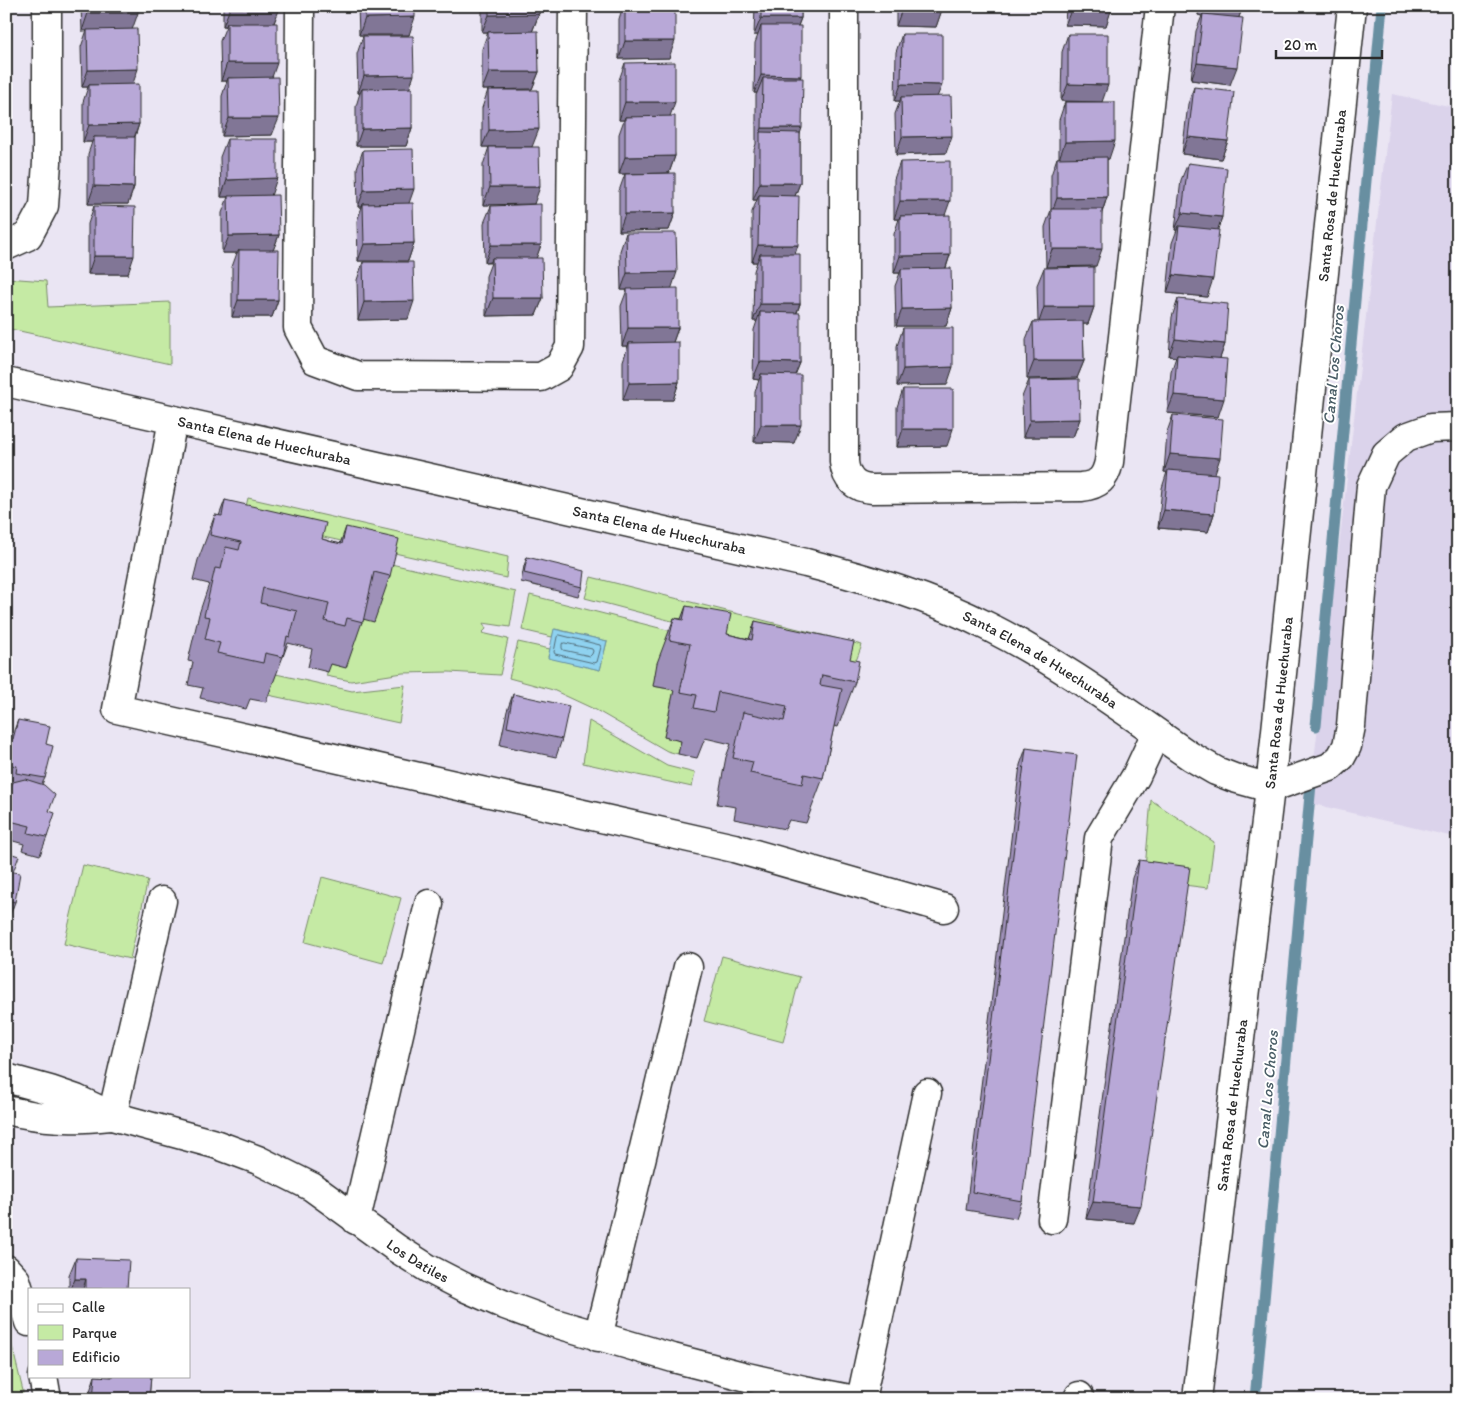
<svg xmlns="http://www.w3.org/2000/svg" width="1464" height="1405" viewBox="0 0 1464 1405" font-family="Itim,sans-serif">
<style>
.built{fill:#dbd3eb}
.green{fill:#c5eaa4;stroke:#788a68}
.water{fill:#8fd2f0;stroke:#678fa1}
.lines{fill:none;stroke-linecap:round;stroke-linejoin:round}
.shore{stroke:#536e7a;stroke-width:1}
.stream{stroke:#678fa1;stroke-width:11}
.minor-casing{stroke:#2b2b2b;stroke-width:31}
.minor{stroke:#fff;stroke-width:28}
.wall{fill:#9e90b9;stroke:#2b2b2b}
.shaded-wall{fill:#817696;stroke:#2b2b2b}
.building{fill:#b8a8d7;stroke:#2b2b2b}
.labels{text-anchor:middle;stroke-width:4;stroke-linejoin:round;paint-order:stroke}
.street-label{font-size:15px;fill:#2b2b2b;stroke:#fff}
.water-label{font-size:16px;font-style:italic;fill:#495d66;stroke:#fff}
</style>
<rect width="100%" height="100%" fill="#eae5f3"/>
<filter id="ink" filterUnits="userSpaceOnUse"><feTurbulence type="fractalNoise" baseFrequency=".02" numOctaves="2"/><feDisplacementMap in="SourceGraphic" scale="10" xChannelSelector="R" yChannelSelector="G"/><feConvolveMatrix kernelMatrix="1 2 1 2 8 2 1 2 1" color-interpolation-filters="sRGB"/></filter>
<g filter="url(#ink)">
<path class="built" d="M1392,94l66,14v730l-149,-35z"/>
<path class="green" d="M6,278l40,3 2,26 122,-5v62l-164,-36z
M248,498l260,59 -2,21 -263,-59z
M333,551l183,41 -6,35 -27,-4 3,6 -4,4 26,6 -8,36 -51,-3 -46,1 -52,8 -25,-5 4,-12 16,3z
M591,577l271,68 -9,24 -268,-71z
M530,595l196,50 -73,41 21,4 -10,47 17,4 -3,13 -11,-3 -71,-41 -43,-20 -44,-12 9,-36 32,7 -2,8 52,13 7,-29 -52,-12 -3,8 -30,-7z
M276,674l76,17 53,-6 -6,38 -131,-28z
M589,721l78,45 28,7 -3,14 -109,-24z
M1151,800l63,42 -6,46 -64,-8z
M83,865l65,15 -18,79 -66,-15z
M322,877l79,21 -18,65 -78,-21z
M722,956l78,21 -17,65 -79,-21z
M6,1321l17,70v8h-17z"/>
<path class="water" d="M554,629l53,12 -7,29 -52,-12z"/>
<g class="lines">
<path class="shore" d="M560,635l40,10 1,2 -4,15 -3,1 -39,-9 -1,-2 3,-15z
M565,643l27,6 1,2 -1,3 -2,2 -27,-6 -1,-2v-4z"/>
<path class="stream" d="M1316,726l66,-720
M1255,1399l56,-615"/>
<g class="minor-casing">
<g id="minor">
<path d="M300,6l-2,322 17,32 43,16 183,1 18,-10 11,-20 3,-341"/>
<path d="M844,6v456c2,17 11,26 28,27l209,-2c18,-2 24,-8 28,-25l51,-456"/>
<path d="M6,246l22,-10 16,-30 3,-44v-156"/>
<path id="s1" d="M6,382l800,181c62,16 125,34 183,64 71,36 136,84 201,129l26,15 18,7 36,10"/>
<path d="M173,420l-56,289 617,139 210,60"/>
<path d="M1270,788l60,-21 11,-10 6,-11 4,-20 20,-240 15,-32 20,-17 25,-9 27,-1"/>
<path id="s2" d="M6,1078l44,12 26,9 36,17 103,28 43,16 54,27 84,61 33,21 35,18 41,18 46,17 122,36 74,19 57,13 46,9"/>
<path d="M6,1110c37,9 67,10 104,6"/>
<path d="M112,1116l50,-215"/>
<path d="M1052,1219l47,-381 37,-62 20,-43"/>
<path d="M356,1220l73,-316"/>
<path d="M6,1269l10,11 13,42"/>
<path d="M598,1337l90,-370"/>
<path d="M43,1376l4,23"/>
<path d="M861,1399l66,-306"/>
<path d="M1078,1399l1,-3"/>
<path id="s3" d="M1197,1399l73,-611 82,-782"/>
</g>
</g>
<use href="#minor" class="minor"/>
</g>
<path class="wall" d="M81,6h57l-6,23v55l7,40 -4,13 -1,50 -6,17h-40v-50l4,-12h-9v-40l5,-15h-6l-1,-40 6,-17 -5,1z
M223,6h57l-6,17 -2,55v57l-50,1v-40l5,-15h-6l-1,-40 6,-15h-3z
M358,6h57l-6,29h-50z
M482,6h57v8l-7,18 7,40 -7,17 -50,1v-41l6,-17h-6z
M621,6h54l-6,52 -50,1v-40l4,-13z
M755,6h46v12l-3,8 2,52v105l-5,13v58l5,50 -3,9 3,50 -5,12 -1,68 -40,-1 1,-50 4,-12 -6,-1 1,-49 3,-9h-4l1,-50 3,-9h-5v-50l5,-12h-4l1,-50 2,-6v-49l1,-2h-3l1,-50 3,-8h-4z
M896,6h47l-7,21 -40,-1z
M1066,6h46l-6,20 -41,-1z
M1199,6h44l-4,11 -9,68 -39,-5 5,-49 6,-15 -4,-1z
M902,34l35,63 9,56 -50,2 -1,-41 5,-13h-5l1,-49z
M1068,34l34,68 7,57h-2v38l-5,16 -6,53 -50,1 -1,-40 6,-17v-35l6,-17h2v-38l6,-18h31l-35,-1 1,-49z
M363,36l46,52 3,40 -6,18h-50v-40l4,-13h-2l-1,-39z
M625,63l45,53 5,40 -6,17 6,40 -6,17 -50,1v-40l6,-17h-6v-40l5,-14h-5v-40z
M1194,87l34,54 -7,18 -39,-5 6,-50z
M488,90l44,57 2,57 -51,1v-40l6,-18h-7v-39z
M227,139l44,56 8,40 -6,15 5,50 -6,17h-40v-50l5,-14h-15v-40l6,-16h-7l-1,-40z
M363,150l46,53 5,40 -6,18h-50l-1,-40 5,-14h-4l-1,-39z
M900,162l45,53 5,40 -4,13 6,40 -6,18h-50l-1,-40 5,-13h-6v-39l5,-15h-5v-40z
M1188,163l34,54 -5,13 -10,67 -40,-4 5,-50 5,-13h-2l6,-50z
M94,206l34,68h-40v-50z
M491,206l50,39 -5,13 7,40 -7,17 -50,1v-40l5,-13h-6l-1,-40z
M626,233l45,55 7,40 -5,14 6,40 -6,18h-50v-39l5,-15h-6l-1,-40 6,-16h-6l-1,-39z
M363,262l45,57 -50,1 -1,-40z
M1044,268l50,39 -6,17h-5l1,37 -7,17 -50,1 -1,-40 7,-17h5l-1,-37z
M1178,299l47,45 -5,14 -2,59 -51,-4 4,-41 5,-15 -7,-1 3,-39z
M903,328l44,57 -50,1v-40z
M1029,380l51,39 -7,18h-50l-1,-40z
M903,389l44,57 -50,1v-40z
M1173,415l41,59v40l-6,18 -50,-4 4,-40 5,-16h-3l3,-40z
M225,500l97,39 18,5 6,-17 44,49 -16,46 -11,-3 -17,49 -15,-4 -3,8 -20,-5 4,-18 -24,-6 -22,59 -16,-3 -4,10 -46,-11 3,-10 -15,-3 5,-23 -5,-1 11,-47 10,-30 -16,-4 5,-20 17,-45 4,1z
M527,557l55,30 -4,9 -57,-14 3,-16z
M686,606l41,28 22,5 6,-18 95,38 5,23 -17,45 -4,-1 -11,52 -17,45 -17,-3 -4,9 -51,-10 2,-12 -19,-3 9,-47 5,-13 -26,-6 -8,20 -19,-4 3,-13 -17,-4 10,-47 -21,-4 4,-23 17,-45 7,1z
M513,694l49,45 -6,18 -56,-12 7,-34z
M18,720l28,24 -1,34 -3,6 7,27 -2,26 -7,18 -18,-5 2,-6 -18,-5v-48l2,1 3,-8 -5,-1v-46l5,1z
M1026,748l-4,453 -6,17 -50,-8 54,-445z
M6,852l7,20 2,30 -7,18 -2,-1z
M1139,860l-5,363 -48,-4 46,-341z
M76,1258l51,31h-58v-14z
M95,1376l15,1v-1h41l-2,23h-61l1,-5z"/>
<path class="shaded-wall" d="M1201,6h42l-5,14 -35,-6 -1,2 -4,-1z
M230,8h50l-7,17 -46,-2 -1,3h-3z
M1072,8h40l-6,18 -41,-1z
M902,9l40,1 -6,17 -40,-1z
M88,13h50l-6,17 -50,1z
M539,14l-7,18h-50l7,-17z
M415,17l-6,18h-50l6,-17z
M761,18h40l-7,18 -33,-10 -3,9h-4z
M625,41h50l-6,17 -50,1z
M227,63h50l-6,17 -43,-2 -1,3h-6z
M1197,63l40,4 -7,18 -39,-5z
M138,69l-6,17 -43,-1 -1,2h-6l6,-17z
M489,72h50l-7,17 -50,1z
M414,75l-6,18 -46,-4 -2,4h-2l6,-17z
M761,75l40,1 -7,17 -31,-15 -6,15h-3z
M901,84l41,1 -7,17 -34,-5 -1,4h-5z
M1068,84l40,1 -6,17 -41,-1z
M625,102h50l-6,17 -44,-2 -1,3h-5z
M229,118h50l-7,17 -50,1z
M139,124l-6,17 -39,-4 -2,5h-9l6,-17z
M412,128l-6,18h-50l6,-17z
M762,128h40l-6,18 -36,-13z
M539,129l-7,18h-50l7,-17z
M952,136l-6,17 -50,2 6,-18z
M1188,137l40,4 -7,18 -39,-5z
M1115,141l-6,18h-50l6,-17z
M675,156l-6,17 -50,1 6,-17z
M277,178l-6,18 -50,1 6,-17z
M760,183h40l-7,18 -34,-6 -2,5h-4z
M94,186l40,1 -6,17h-40z
M490,187h50l-6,17 -51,1z
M414,189l-6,17 -45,-2 -1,3h-4l6,-17z
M1107,197l-6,18h-50l6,-17z
M900,201h50l-6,17 -44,-2 -1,3h-5z
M675,213l-6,17 -50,1 6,-17z
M1182,213l40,4 -6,18 -37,-9 -2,4h-2z
M279,235l-7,18 -33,-3 -2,3h-15l7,-17z
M414,243l-6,18h-50l6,-17z
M491,245h50l-6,17 -43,-4 -1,4 -6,1z
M758,245h40l-6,18 -32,-9 -3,8h-5z
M1052,249h50l-6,17 -50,1z
M950,255l-6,18 -43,-4 -1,4h-6l6,-17z
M94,256h40l-6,18h-40z
M677,272l-6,18h-50l6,-17z
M1173,275l40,4 -6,18 -40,-4z
M493,298h50l-7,17 -50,1z
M238,300h40l-6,17h-40z
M414,301l-6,18 -50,1 6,-18z
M760,304h40l-7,18 -33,-10 -3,9h-4z
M1044,307h50l-6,17 -50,1z
M952,308l-6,18h-50l6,-17z
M628,328h50l-6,17 -43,-2 -1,3h-6z
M1175,339l50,5 -6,17 -42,-6 -1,2 -7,-1z
M1034,361h50l-7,17 -50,1z
M760,362l40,1 -7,17 -32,-6 -2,6 -6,-1z
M953,367l-6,18 -50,1 6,-17z
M679,382l-6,18h-50l6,-17z
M1174,395l50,4 -6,18 -51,-4z
M1080,419l-7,18h-50l7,-17z
M761,425h40l-7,18 -40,-1z
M903,429h50l-6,17 -50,1z
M1170,454l50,4 -6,18 -50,-4z
M1164,510l50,4 -6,18 -50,-4z
M1093,1202l48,4 -7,17 -48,-4z
M75,1279h11l-3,10h-12z"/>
<path class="building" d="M88,6h50v7h-50z
M230,6h50v2h-50z
M365,6h50v11l-50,1z
M489,6h50v8l-50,1z
M625,6h50v35h-50z
M761,6h40v12h-40z
M902,6h41l-1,4 -40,-1z
M1072,6h40v2h-40z
M1203,14l40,4 -6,49 -40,-4z
M227,23h50v40h-50z
M761,26h40v50l-40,-1z
M137,29l1,40 -50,1 -1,-40z
M538,31l1,41h-50l-1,-40z
M902,34h40v51l-41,-1z
M1068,34h40v51l-40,-1z
M363,36h50l1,39 -50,1z
M675,62v40h-50v-39z
M6,70h1l1,40h-2z
M278,77l1,41h-50l-1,-40z
M763,78h40l-1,50h-40z
M139,84v40l-50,1v-40z
M1194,87l40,5 -6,49 -40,-4z
M412,88v40l-50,1v-40z
M488,90h50l1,39 -50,1z
M951,96l1,40 -50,1 -1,-40z
M1065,102h50v39l-50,1z
M675,116v40l-50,1v-40z
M760,132l40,1v50h-40z
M6,136l1,37h-1z
M94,137h41l-1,50 -40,-1z
M227,139h50v39l-50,2z
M489,147h50l1,40h-50z
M413,149l1,40 -50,1 -1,-40z
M1107,157v40l-50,1v-40z
M950,161v40h-50v-39z
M1188,163l39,5 -5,49 -40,-4z
M675,173v40l-50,1v-40z
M278,195l1,40 -50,1 -1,-40z
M759,195l40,1 -1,49h-40z
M413,203l1,40 -50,1 -1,-40z
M541,204v41h-50v-39z
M94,206l41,1 -1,49h-40z
M1051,209h51v40h-50z
M950,215v40l-50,1v-40z
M1179,226l40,4 -6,49 -40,-4z
M626,233h50l1,39 -50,1z
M239,250h40l-1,50h-40z
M760,254h40v50h-40z
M492,258h50l1,40h-50z
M363,262h50l1,39 -50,1z
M1094,267v40h-50v-39z
M951,268l1,40 -50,1 -1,-40z
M678,288v40h-50l-1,-39z
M1178,299l50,5 -3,40 -50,-5z
M760,312l40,1v50l-40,-1z
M1083,321l1,40h-50l-1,-39z
M903,328h50v39l-50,2z
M679,342v40l-50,1v-40z
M1177,355l50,4 -3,40 -50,-4z
M761,374l40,1v50h-40z
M1079,379l1,40 -50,1 -1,-40z
M903,389h50v40h-50z
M1173,415l50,4 -3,39 -50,-4z
M1168,470l50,4 -4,40 -50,-4z
M225,500l101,23 -4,16 10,3 10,2 4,-17 53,12 -9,37 -16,-4 -11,50 -16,-4 -2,8 -20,-5 4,-18 -66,-15 -3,15 37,8 -7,26 -3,-1 -4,21 -18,-4 -2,10 -46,-10 3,-10 -15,-4 5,-22 -6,-1 11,-48 6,1 5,-22 13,3 2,-8 -31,-7 5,-20 7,1z
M527,557l57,14 -2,16 -58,-14z
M686,606l45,8 -4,20 25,6 3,-19 99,21 -4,17 9,2 -4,21 -33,-7 -2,10 22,4 -19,89 -19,-4 -2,10 -52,-11 3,-11 -20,-4 10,-46 41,9 3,-15 -69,-14 -4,20 -20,-4 3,-13 -17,-3 10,-48 -21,-4 5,-22 9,2z
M513,694l56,12 -7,33 -55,-12z
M18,720l32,6 -4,18 7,2 -8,32 -29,-5 1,-7 -11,-2v-27l7,2z
M1026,748l51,7 -55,446 -50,-9z
M25,779l19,6 11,10 -6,16 6,2 -8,24 -19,-4 2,-7 -24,-6v-29l2,1 5,-10z
M6,852l13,4 -6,16 7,1 -5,29 -9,-2z
M1139,860l51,7 -49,339 -48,-4z
M76,1258l53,2 -2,29h-41v-10h-11z
M95,1376l17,1v-1h39l-2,23h-56z"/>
</g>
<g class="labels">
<g class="street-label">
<text dy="5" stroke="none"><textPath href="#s3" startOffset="1211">Santa Rosa de Huechuraba</textPath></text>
<text dy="5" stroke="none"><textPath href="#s1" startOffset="265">Santa Elena de Huechuraba</textPath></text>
<text dy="5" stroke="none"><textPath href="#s1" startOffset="670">Santa Elena de Huechuraba</textPath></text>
<text dy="5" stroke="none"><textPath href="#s1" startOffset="1075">Santa Elena de Huechuraba</textPath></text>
<text dy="5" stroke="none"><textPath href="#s3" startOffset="701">Santa Rosa de Huechuraba</textPath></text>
<text dy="5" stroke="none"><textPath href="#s3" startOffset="296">Santa Rosa de Huechuraba</textPath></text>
<text dy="5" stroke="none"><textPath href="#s2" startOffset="455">Los Datiles</textPath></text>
</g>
<g class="water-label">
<text transform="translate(1333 365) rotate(-85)" y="6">Canal Los Choros</text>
<text transform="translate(1267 1090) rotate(-85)" y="6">Canal Los Choros</text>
</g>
</g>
<rect width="1464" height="1405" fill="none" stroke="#fff" stroke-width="25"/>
<rect x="12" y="12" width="1439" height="1380" fill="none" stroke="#2b2b2b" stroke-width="2" filter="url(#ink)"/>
<rect x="28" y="1288" width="162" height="90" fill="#ffffff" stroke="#aaaaaa"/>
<rect x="38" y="1304" width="25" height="8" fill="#ffffff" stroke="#aaaaaa"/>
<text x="72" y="1312" font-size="15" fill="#2b2b2b">Calle</text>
<rect x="38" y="1325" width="25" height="15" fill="#c5eaa4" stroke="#aaaaaa"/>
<text x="72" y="1338" font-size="15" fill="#2b2b2b">Parque</text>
<rect x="38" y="1350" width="25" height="15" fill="#b8a8d7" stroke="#aaaaaa"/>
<text x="72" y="1362" font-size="15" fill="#2b2b2b">Edificio</text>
<path d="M1276 50v8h106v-8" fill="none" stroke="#2b2b2b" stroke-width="2.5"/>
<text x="1284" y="50" font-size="15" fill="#2b2b2b" stroke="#ffffff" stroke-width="4" paint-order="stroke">20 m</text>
</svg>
